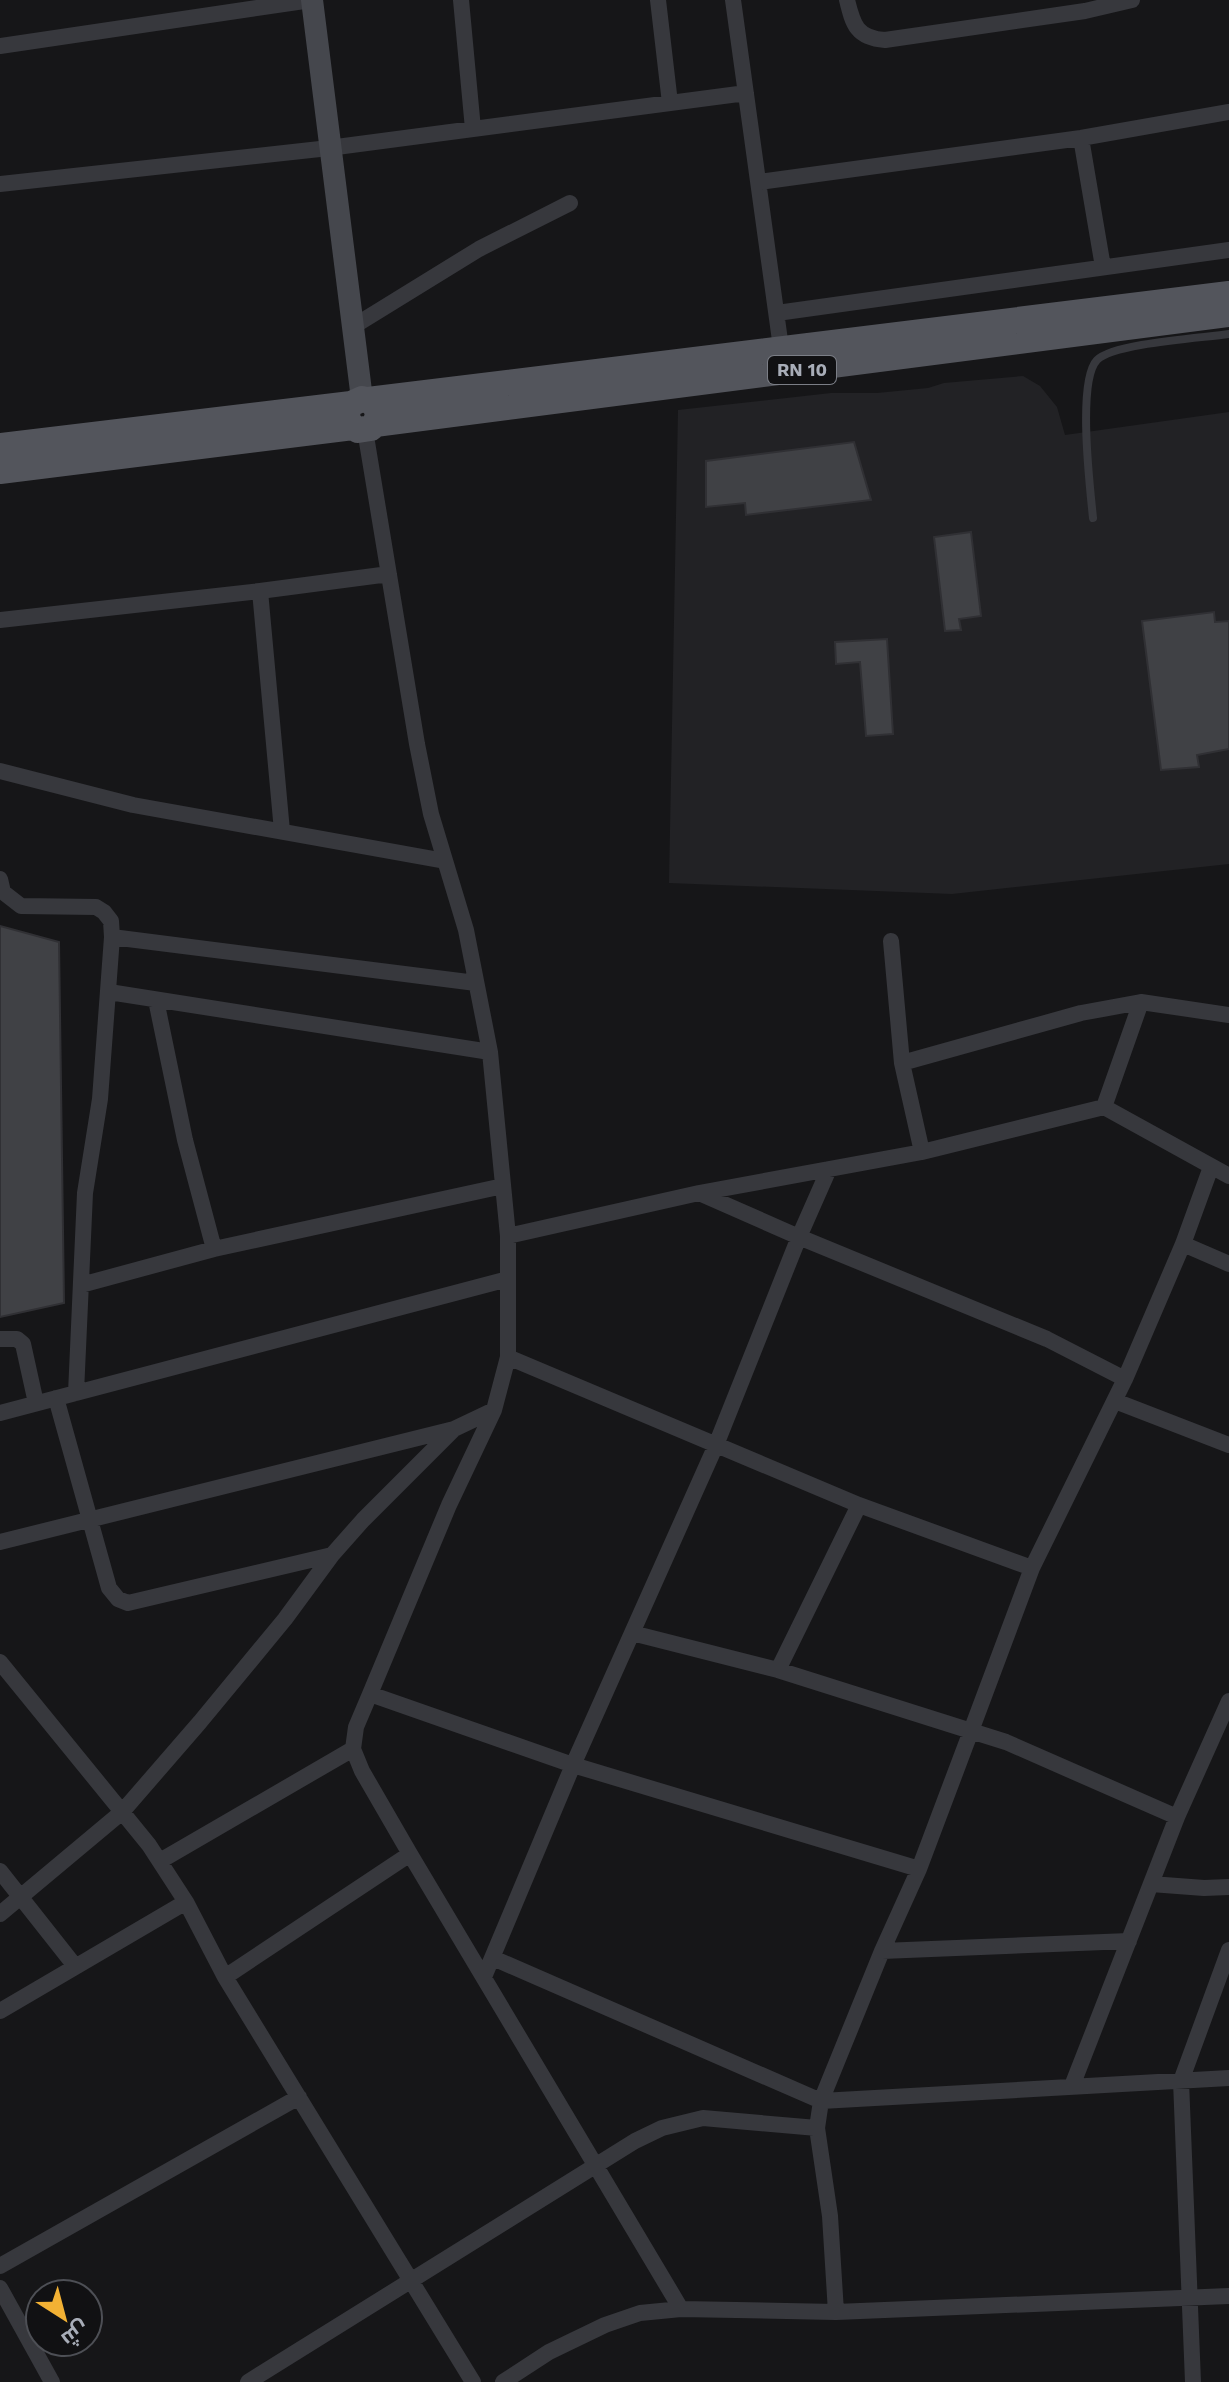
<svg xmlns="http://www.w3.org/2000/svg" width="1229" height="2382" viewBox="0 0 1229 2382" font-family="'Work Sans',Cairo,sans-serif">
<style>
.built{fill:#222225}
.building{fill:#404145;stroke:#303034;stroke-width:2}
.lines{fill:none;stroke-linecap:round;stroke-linejoin:round}
.lane{stroke:#37383d;stroke-width:8}
.street{stroke:#37383d;stroke-width:16}
.secondary{stroke:#45474d;stroke-width:22}
.primary{stroke:#53555c;stroke-width:26}
.labels{text-anchor:middle;stroke-width:7;stroke-linejoin:round;paint-order:stroke}
.shield{fill:#111113;stroke:#7b7e86;stroke-width:2}
.shield-label{font-size:18px;font-weight:bold;fill:#a8adb8}
</style>
<rect width="100%" height="100%" fill="#161618"/>
<path class="built" d="M1023,376l17,10 17,21 8,28 164,-23v452l-277,30 -283,-11 9,-473 153,-17h46l51,-5 16,-5z"/>
<path class="building" d="M854,442l17,58 -125,15 -1,-12 -39,4v-46z
M971,532l10,84 -22,3 2,11 -16,1 -11,-94z
M1214,612l1,10 14,-1v128l-32,6 2,12 -38,3 -19,-149z
M887,639l6,95 -27,2 -6,-74 -24,2 -1,-22z
M0,926l59,16 5,361 -64,14z"/>
<g class="lines">
<path class="lane" d="M1093,518c-3,-31 -16,-137 4,-158 17,-17 105,-22 132,-26"/>
<path class="street" d="M461,0l12,129
M658,0l12,103
M733,0l49,355
M847,0c6,25 10,38 38,40l200,-29 47,-11
M0,46l311,-46
M1081,138l22,129
M759,182l322,-44 148,-26
M0,184l329,-36 417,-55
M777,313l452,-63
M354,326l125,-77 91,-46
M365,430l52,314 14,70 35,116 24,122 18,184v121l-14,53 -45,95 -79,189 -14,33 -3,22 9,22 48,83 271,455
M260,591l22,240
M0,620l260,-29 129,-17
M0,771l133,34 312,56
M0,879l3,13 18,14 75,1 8,5 7,9 1,16 -12,162 -15,94 -9,200
M112,937l364,46
M891,941l11,122 20,89
M109,992l381,60
M156,1000l29,140 29,109
M902,1063l179,-50 60,-11
M1104,1107l125,69
M699,1193l223,-41 182,-45 37,-105 88,13
M508,1236l191,-43 100,44 248,102 78,40
M1183,1244l46,20
M81,1285l133,-36 289,-63
M0,1339h17l6,5 13,59
M508,1357l351,148 173,63 93,-189 58,-135 28,-77
M56,1398l53,190 9,11 10,4 204,-48
M1115,1401l114,44
M0,1413l508,-134
M0,1542l454,-113 40,-19
M632,1633l146,37 193,61 61,-163
M0,1662l149,183 37,57 -186,109
M778,1670l81,-165
M370,1694l203,71 346,104 52,-138 35,11 171,75 52,-116
M160,1861l193,-112
M0,1871l75,95
M1151,1884l53,4 25,-1
M186,1902l39,75 248,405
M0,1914l122,-102 78,-90 85,-103 47,-64 31,-35 91,-91
M882,1951l247,-10
M493,1958l328,143 408,-23
M225,1977l185,-123
M484,1977l89,-212 143,-320 83,-208 30,-68
M1072,2086l105,-269
M0,2266l299,-169
M0,2288l52,94
M836,2312l-6,-96 -13,-88 4,-27 61,-150 37,-82
M248,2382l387,-241 27,-13 41,-10 114,10
M503,2382l46,-30 56,-27 35,-12 41,-4 155,3 393,-16
M1193,2382l-12,-301 48,-131"/>
<path class="secondary" d="M312,0l50,399"/>
<path class="primary" d="M368,400l861,-106
M375,424l854,-110
M0,446l351,-42 11,-5c17,3 20,18 9,29l-13,2c-11,-6 -14,-15 -7,-26
M0,471l353,-44"/>
</g>
<g class="labels">
<rect class="shield" x="768" y="356" width="68" height="28" rx="6"/>
<g class="shield-label">
<text x="802" y="376">RN 10</text>
</g>
</g>
<g transform="translate(64 2318) rotate(144)"><circle r="38" fill="#111113" stroke="#4d4f55" stroke-width="2"/>
<path d="M0-6L14 30L0 20L-14 30Z" fill="#f2b134"/>
<text y="-12" font-size="22" font-weight="bold" text-anchor="middle" fill="#a8adb8">ش</text>
</g>
</svg>
